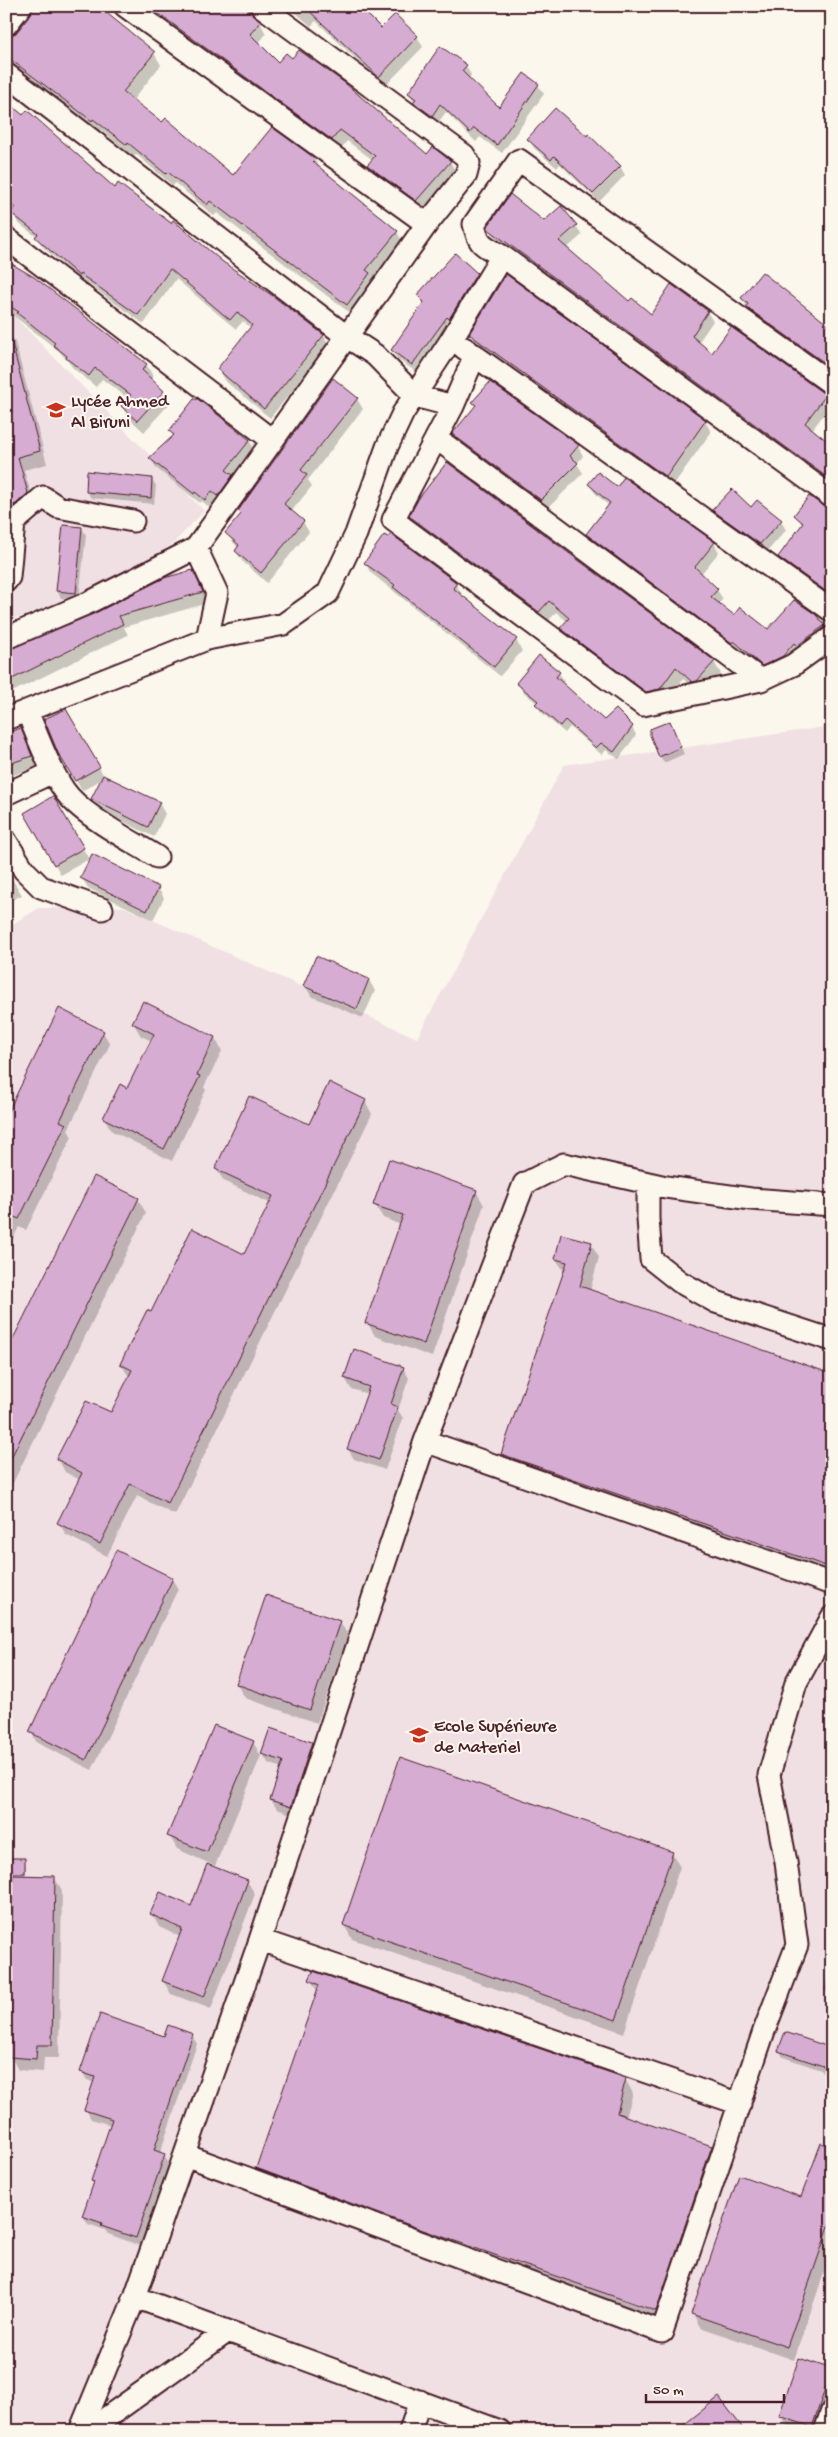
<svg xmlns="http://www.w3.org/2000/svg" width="838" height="2437" viewBox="0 0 838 2437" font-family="'Gochi Hand',sans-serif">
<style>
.built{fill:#f0e0e4}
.shadow{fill:#0003}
.building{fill:#d6acd2;stroke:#4a1f2b}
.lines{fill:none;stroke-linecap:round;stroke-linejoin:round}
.minor-casing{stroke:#4a1f2b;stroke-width:25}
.minor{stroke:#fbf7ec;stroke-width:21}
.labels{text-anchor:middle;stroke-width:4;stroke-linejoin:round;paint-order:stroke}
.poi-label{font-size:18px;fill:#4a1f2b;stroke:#fbf7ec;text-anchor:start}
</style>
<rect width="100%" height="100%" fill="#fbf7ec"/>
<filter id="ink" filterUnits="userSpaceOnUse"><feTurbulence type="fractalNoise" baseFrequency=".02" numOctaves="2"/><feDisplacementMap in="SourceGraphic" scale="10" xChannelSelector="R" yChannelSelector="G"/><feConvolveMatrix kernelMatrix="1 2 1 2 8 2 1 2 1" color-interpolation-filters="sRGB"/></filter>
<g filter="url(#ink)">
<path class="built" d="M6,308l198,203 -32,34 -79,46 -87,31z
M832,726v1705h-826v-1503l33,-20 85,-1 293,131 147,-273z"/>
<path class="shadow" d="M25,6h71l58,47 7,12 -29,36 101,76 82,-17 5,9 77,63 7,12 -50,72 -137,-103 -3,3 -39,-33 -2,3 -37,-32 -2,3 -33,-27 -2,2 -66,-52 -2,1 -25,-19v-24l11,-4 18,-26z
M139,6h102l19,16 6,12 -8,10 20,20 14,-4 135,95 23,7 7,11 -34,39 -48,-35 -6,-12 4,-5 -26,-19 -8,10z
M288,6h79l-5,5 19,19 36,6 6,11 -38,39 -69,-65 -5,5z
M466,66l5,9 -2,4 31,30 24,-34 14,10 6,9 -42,59 -22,-16 -4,5 -30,-30 -9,12 -17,-12 -11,-19z
M6,105l109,85 158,107 51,39 5,10 -59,72 -46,-38 -5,-11 32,-41 -8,-7 -7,8 -60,-50 -32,45 -57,-41 -2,2 -42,-38 -6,-10 -19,-14 -5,-10 1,-2 -8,-5z
M529,139l91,27 5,9 -26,27 -39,-38 -3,4 -23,-20z
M544,223l32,3 6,9 -16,14 63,54 22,12 56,-3 6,9 -15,22 14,12 113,41 6,9 -19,25 20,16v40l-318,-232 -20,-18 -5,-9z
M476,273l5,9 -63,91 -21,-14 -5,-9 32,-45 -6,-9z
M6,277l140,87 7,12 -3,4 13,12 7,11 -26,29 -15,-14 -7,-11 7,-8 -27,-20 -6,8 -22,-18 -15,-18 -53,-41z
M742,298l90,31v44l-79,-57z
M8,329l7,13 32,122 -23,6 11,37 -29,15z
M471,334l234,87 6,11 -39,55 -195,-141z
M333,380l24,19 6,10 -55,71 4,6 -21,26 12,10 6,10 -42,51 -25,-22 -6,-10 2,-3 -12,-15 15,-18 -2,-4z
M474,402l104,44 5,10 -6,8 6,9 -36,36 -88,-65 -5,-9 22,-28z
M170,431l79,9 6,10 -44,59 -9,-8 -2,2 -44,-35 -5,-10 23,-21z
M447,464l267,198 7,12 -17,19 -4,1 -17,-15 -16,22 -13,2 -85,-62 -7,-13 6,-6 -12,-10 -10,12 -128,-95 -8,-13z
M152,479l4,7 -2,18 -63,-6 -4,-6z
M589,484l28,5 97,54 5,9 -18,22 16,16 6,9 -5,5 17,12 34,15 55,-6 5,9 -61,40 -28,-24 -2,2 -145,-108 -5,-9 21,-29 -14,-13z
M751,509l30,12 5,9 -20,23 -47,-33 -5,-10z
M796,515l36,6v79l-47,-33 -6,-10 24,-31z
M82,528l4,7 -7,64 -18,-1 -4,-7z
M365,563l91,21 6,10 -1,2 55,44 6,11 -22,25 -129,-103z
M198,582l10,21 -84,24 4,8 -118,58h-4v-40z
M559,673l5,8 -3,3 43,38 28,5 4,8 -17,24 -13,-9 -4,5 -32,-28 -5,6 -24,-21 -4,-9 -15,-12 -4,-8z
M65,710l39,66 55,27 6,11 -11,23 -55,-28 -6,-10 9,-20 -20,12 -23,-39z
M673,729l11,25 -20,9 -4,-7z
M20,730l17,36 -31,12v-43z
M53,798l36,61 -28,16 -35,-62z
M6,869l16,26 -16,8z
M82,878l76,10 6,10 -11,22 -65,-32z
M316,958l53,22 6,11 -12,27 -52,-22 -6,-11z
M133,1023l82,15 7,13 -18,36 2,3 -34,71 -60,-30 -8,-13 24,-28 24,-49 -11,-5z
M103,1032l7,12 -42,86 4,7 -46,93 -7,-3 -13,25v-134z
M365,1101l7,13 -197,401 -38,-19 -30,60 -41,-21 -7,-12 21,-43 -15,-8 -7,-13 54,-45 17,-37 -8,-13 30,-51 94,-57 26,-52 -47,-23 -8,-12z
M476,1191l8,14 -52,152 -57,-21 -8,-14 34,-97 -18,-7 -8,-13z
M138,1199l8,14 -140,284v-141z
M591,1243l8,14 -9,34 242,84v204l-321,-112 -8,-13 62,-181 -9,-14z
M403,1368l6,10 -11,32 5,8 -18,52 -31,-11 -6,-10 20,-55 -17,-5 -6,-11z
M172,1579l6,10 -86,181 -55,-27 -6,-11z
M340,1622l8,13 -31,88 -72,-25 -8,-14z
M253,1742l8,14 -46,110 -38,-17 -8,-14z
M311,1743l6,10 -21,63 -19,-7 -6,-9 11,-32 -14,-5 -5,-9z
M672,1853l8,14 -56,166 -272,-94 -8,-14z
M25,1859l1,17 28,1 8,13 -3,168h-15l-1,14 -25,-2 -7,-13 3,-182 -3,-3z
M247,1881l8,13 -44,115 -40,-15 -8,-13 17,-44 -21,-10 -7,-13 39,-6z
M830,1970l2,1v29l-8,-11z
M311,1980l314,99 8,14 -7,25 85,29 8,13 -56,163 -397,-142 -8,-13 60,-175z
M192,2035l5,9 -37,109 4,2 5,9 -28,82 -33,-12 -3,-4 -17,-6 -5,-8 11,-31 -2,-4 19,-56 -20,-6 -5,-9 9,-27 -8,-3 -5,-8z
M830,2039l2,38 -8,-3 -3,-4 -38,-13 -4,-7 48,-2z
M832,2148v102l-38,110 -94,-33 -7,-13 109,-116z
M831,2370l1,25 -12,36h-21l-12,-5 -6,-10z"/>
<path class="building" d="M33,6h65l57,46 -32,40 39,30 4,-4 67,57 39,-48 44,32 -3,3 85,69 -32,39 4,3 -23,32 -137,-104 -3,4 -39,-33 -2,2 -38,-31 -1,2 -34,-26 -1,2 -86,-65v-19l10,-4 15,-19z
M148,6h96l17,15 -11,13 28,28 8,-9 6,5 7,-8 46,33 82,71 6,-7 18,14 -35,40 -49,-36 8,-9 -35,-26 -8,10z
M304,6h55l22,22 14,-14 23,22 -39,41z
M440,46l27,19 -5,6 37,36 25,-34 15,11 -42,61 -23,-17 -4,5 -30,-29 -8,12 -19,-14 3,-3 -8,-6z
M6,101l17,14 4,-5 88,78 3,-5 53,40 2,-3 50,42 50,34 51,39 -60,74 -47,-40 35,-44 -15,-13 -7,8 -60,-51 -32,46 -58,-41 -1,2 -44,-39 3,-3 -27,-21 4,-6 -9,-6z
M555,108l32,28 1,-2 33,32 -28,28 -39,-38 -3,4 -24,-21z
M510,194l34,27 17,-15 16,19 -18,16 70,60 3,-3 19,16 20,-30 37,27 -16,25 20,17 19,-26 95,68 -21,28 27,22v36l-344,-252v-3z
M455,253l22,20 -28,46 -2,-2 -35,48 -21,-15 33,-48 -7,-7z
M12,264l22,13 113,87 -5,6 22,21 -27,30 -16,-15 10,-11 -36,-27 -6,8 -23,-18 1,-2 -14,-11 2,-2 -38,-30 2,-1 -13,-8v-30z
M762,272l70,56v40l-86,-61 2,-3 -7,-6z
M506,274l200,146 -40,57 -197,-143z
M11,340l29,111 -22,6 10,36 -12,11 -10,3v-166z
M333,378l25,20 -57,72 6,5 -23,29 20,17 -43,52 -26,-22 4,-6 -14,-12 16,-19 -3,-3z
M490,382l89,63 -9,11 8,7 -37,37 -89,-66 24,-29 -4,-3z
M194,399h4l52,41 -24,30 7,5 -15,21 -6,-5 -7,9 -10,-8 -1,2 -45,-36 25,-23 -5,-4z
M447,462l111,83 157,116 -18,20 -5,1 -16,-15 -16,22 -14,3 -86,-64 9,-10 -20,-17 -10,11 -130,-96 10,-18z
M87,471l65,7 -1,20 -65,-6z
M598,472l19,15 7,-10 91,65 -20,25 23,22 -7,8 23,18 6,-8 28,22 26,-29 21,14 10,11 -28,21 -3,-3 -11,13 -21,10 -28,-25 -2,2 -146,-109 24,-31 -22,-19z
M732,489l19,18 6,-7 25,20 -22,24 -48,-34z
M809,496l16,11 7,2 -1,86 -53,-38 25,-34 -9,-8z
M63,525l19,2 -6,66 -20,-2z
M391,534l66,49 -4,5 64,51 -23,28 -101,-80 2,-2 -31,-22 20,-28 4,2z
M193,570l10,22 -84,24 4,8 -117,58v-32l87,-36 71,-36z
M539,655l21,17 -4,5 48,43 12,-11 17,17 -19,26 -13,-9 -5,5 -31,-28 -5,6 -25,-22 3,-3 -22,-18z
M66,709l34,58 -25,14 -17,-28 -14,-34z
M670,721l11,26 -22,10 -9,-22v-6z
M21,728l11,28 -26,9v-32z
M103,775l57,27 -12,25 -57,-28z
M53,796l31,52 -30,17 -30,-52z
M92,854l67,33 -12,24 -67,-33z
M316,956l53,23 -12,30 -54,-23z
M143,1001l72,36 -18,38 3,1 -36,73 -61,-31 17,-34 7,4 27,-54 -22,-11z
M59,1008l45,23 -44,90 6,3 -47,95 -13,-6v-97z
M329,1082l37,18 -198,403 -38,-19 -30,60 -43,-21 25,-50 -26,-14 30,-58 25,11 21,-42 -12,-6 27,-54 4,2 41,-84 52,26 29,-58 -58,-27 34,-73 60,28z
M389,1159l88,31 -53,154 -59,-21 38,-108 -30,-10z
M94,1176l45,22 -133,270v-115z
M561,1234l31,8 -12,44 252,88v194l-331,-114 66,-192 -12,-3z
M354,1349l50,18 -13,37 7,3 -19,53 -32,-11 22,-62 -25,-9z
M116,1550l57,28 -87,182 -57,-28z
M266,1595l74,26 -30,89 -74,-26z
M214,1725l40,16 -47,111 -40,-16z
M270,1728l42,14 -21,65 -21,-7 13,-39 -22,-7z
M400,1757l273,95 -57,168 -273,-95z
M10,1858h15v15h-16z
M207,1864l41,16 -44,117 -42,-16 20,-52 -32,-15 10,-22 31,14z
M13,1875l42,1 -3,169h-15l-1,14 -27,-2z
M313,1971l313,107 -9,35 95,33 -56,165 -233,-81 -167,-62 63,-183 -10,-5z
M100,2014l64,22 4,-11 25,9 -39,116 11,4 -29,84 -35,-12 1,-3 -20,-7 12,-34 -3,-1 21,-62 -28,-9 11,-33 -15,-5z
M785,2032l47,16v21l-54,-18z
M821,2143l11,4v70l-45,130 -96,-33 48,-139 62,22z
M799,2358l33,11 -20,58 -33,-11z
M719,2397l26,34h-69z"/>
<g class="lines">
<g class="minor-casing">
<path id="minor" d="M125,6l302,218
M6,25l15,-19
M6,74l340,262 29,19 40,41 38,10
M6,238l266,202
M464,348l368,263
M475,355l-22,51 -60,114 250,185 118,-25 32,-15 39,-28
M832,384l-313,-224 -45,64c5,22 9,21 28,32l330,241
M436,438l325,242
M6,581l3,-4 5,-55 29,-25 15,10 75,14
M6,638l82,-35 108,-55 231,-324 39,-49 3,-12 -5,-8 -203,-149
M207,639l77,-15 44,-31 28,-59 31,-87 16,-34 48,-73 51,-84
M27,711c11,26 21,55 37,79 17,25 66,50 93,67
M6,719l201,-80 10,-46 -21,-45
M6,794l47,-22
M6,841l18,29 17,17 61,22
M648,1183v36l3,40 29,23 36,20 116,38
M425,1441l407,143
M260,1940l480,164
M185,2155l477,177 102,-301 33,-86 -11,-83 -17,-87 27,-92 36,-66
M135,2297l365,134
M80,2431l55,-134 125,-357 165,-499 99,-257 40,-20 102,23 85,12 81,6
M88,2431l140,-100
M410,2431l10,-30
M825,2431l7,-20"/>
</g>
<use href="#minor" class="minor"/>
</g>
</g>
<defs>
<g id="school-bare" transform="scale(1.5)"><path d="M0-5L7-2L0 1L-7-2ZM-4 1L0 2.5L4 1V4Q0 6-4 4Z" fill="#c8321e" stroke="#fbf7ec" stroke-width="2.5" paint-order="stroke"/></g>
<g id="university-bare" transform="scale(1.5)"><path d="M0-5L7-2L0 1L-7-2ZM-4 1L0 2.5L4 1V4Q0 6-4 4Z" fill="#c8321e" stroke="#fbf7ec" stroke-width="2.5" paint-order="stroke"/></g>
</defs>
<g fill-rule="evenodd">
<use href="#school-bare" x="56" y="410"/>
<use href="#university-bare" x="419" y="1735"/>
</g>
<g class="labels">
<g class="poi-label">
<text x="71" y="406">Lycée Ahmed<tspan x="71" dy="21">Al Biruni</tspan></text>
<text x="434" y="1731">Ecole Supérieure<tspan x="434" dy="21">de Materiel</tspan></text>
</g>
</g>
<rect width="838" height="2437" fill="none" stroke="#fbf7ec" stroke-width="25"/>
<rect x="12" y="12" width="813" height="2412" fill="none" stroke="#4a1f2b" stroke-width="2" filter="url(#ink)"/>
<path d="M646 2394v8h138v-8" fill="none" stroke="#4a1f2b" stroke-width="2.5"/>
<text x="653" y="2394" font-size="15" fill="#4a1f2b" stroke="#fbf7ec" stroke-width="4" paint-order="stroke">50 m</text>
</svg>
